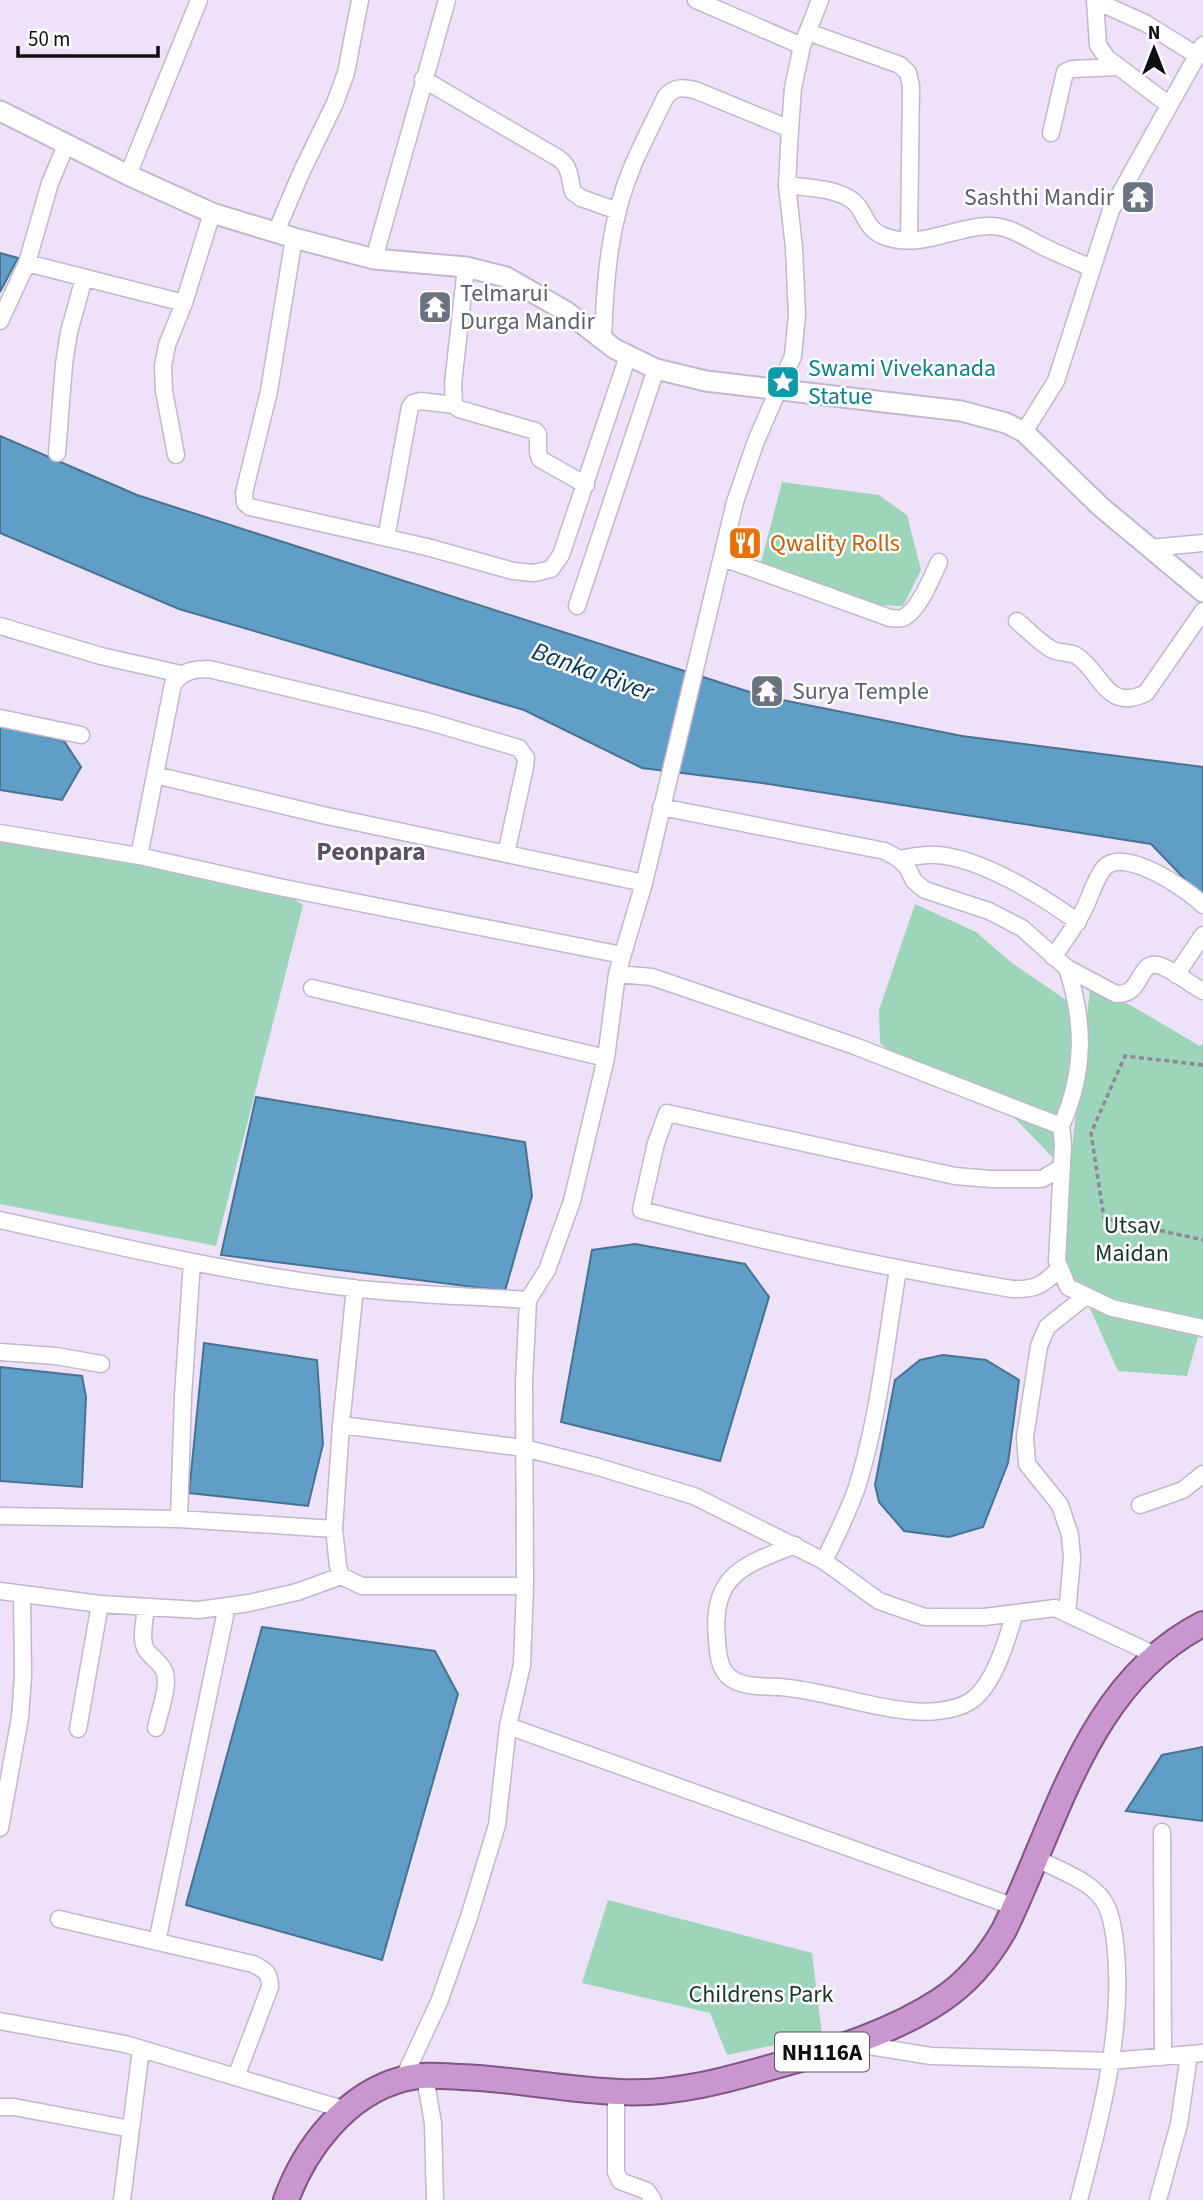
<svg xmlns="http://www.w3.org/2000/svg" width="1203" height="2200" viewBox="0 0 1203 2200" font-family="'Source Sans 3',sans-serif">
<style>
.green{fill:#9dd5ba}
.water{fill:#609ec7;stroke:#487291;stroke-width:2}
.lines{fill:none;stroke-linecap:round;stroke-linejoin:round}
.minor-casing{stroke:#c2b7cd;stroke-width:19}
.tertiary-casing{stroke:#c2b7cd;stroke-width:23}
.trunk-casing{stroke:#815585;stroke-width:28}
.path{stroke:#8f8696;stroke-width:3.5;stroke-dasharray:5 3.5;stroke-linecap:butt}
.minor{stroke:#fff;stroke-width:16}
.tertiary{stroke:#fff;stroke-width:19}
.trunk{stroke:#ca96ce;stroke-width:24}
.labels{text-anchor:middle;stroke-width:5;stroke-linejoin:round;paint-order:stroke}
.shield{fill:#fff;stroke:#58565a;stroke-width:2}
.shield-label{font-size:23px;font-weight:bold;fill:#110d14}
.worship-label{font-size:24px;fill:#5b616d;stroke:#fff;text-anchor:start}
.culture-label{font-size:24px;fill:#0d838f;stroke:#fff;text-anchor:start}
.food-label{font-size:24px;fill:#c56008;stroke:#fff;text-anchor:start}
.park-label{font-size:24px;fill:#163829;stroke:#fff}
.water-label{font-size:26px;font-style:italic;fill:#023753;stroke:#fff}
.neighbourhood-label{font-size:26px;font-weight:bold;fill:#5a5164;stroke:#fff}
</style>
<rect width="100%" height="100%" fill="#eee2f9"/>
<path class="green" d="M782,482l97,13 28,20 14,55 -18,36 -58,-2 -68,-17 -20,-9z
M0,836l274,50 29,19 -87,341 -216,-42z
M915,904l61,28 36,31 69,47 -19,157 -63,-65 -86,-32 -33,-27 -1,-33z
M1090,989l40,16 70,41 3,-3v276l-16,57 -69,-5 -38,-85 -6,-3 -14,-28z
M608,1900l204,53 10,82 -95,20 -17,-42 -128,-30z"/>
<path class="water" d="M0,253l18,5 -18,34z
M0,436l137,59 625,201 200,40 241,31v131l-52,-54 -389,-61 -120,-15 -118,-58 -345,-101 -179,-76z
M0,725l64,16 17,26 -19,33 -62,-10z
M256,1097l269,45 7,54 -27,95 -284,-36z
M635,1244l110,20 24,33 -49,164 -159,-39 31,-172z
M204,1343l113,17 6,84 -15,62 -119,-13z
M943,1355l43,5 33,20 -11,83 -25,64 -34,10 -45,-6 -25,-29 -4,-17 20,-105 25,-20z
M0,1367l82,9 4,21 -4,90 -82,-6z
M262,1627l173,24 23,43 -76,266 -196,-55z
M1203,1747v74l-77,-10 36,-56z"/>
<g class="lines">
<g class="minor-casing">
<path id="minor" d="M696,0l106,46
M1095,0l3,45 9,13 62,47
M1096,1l49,22 53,33
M808,32l92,33 8,8 3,13 -2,154
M423,79l135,79c13,9 11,19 15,34l8,6 37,13
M1051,133l14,-61 7,-3 47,-2
M128,175l71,-175
M787,185c21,3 57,3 71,21 8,11 9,22 23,29 38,17 74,-10 111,-9 19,1 34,12 50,20 16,8 33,15 50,22
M276,232l25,-59 34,-70 11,-30 14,-73
M294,238l-25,153 -25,102 1,10 5,4 177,40 86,24 21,2 17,-4 10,-14 67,-199
M374,259l73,-259
M27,263l157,40
M466,267l-13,117 1,21 5,4 76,22 3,3v18l2,7 46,26
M0,321l27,-58 23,-80 16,-38
M603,340c2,-59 6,-119 30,-175 10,-23 22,-46 33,-69 9,-9 16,-9 29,-6l95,39
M1024,432l32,-51 55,-171 92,-165
M57,453l7,-89 5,-32 15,-54
M176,455l-12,-64 -1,-25 4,-21 17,-42 28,-90
M386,538l24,-131 3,-4 8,-2 33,4
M1150,548l53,-5
M723,558l167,60c4,0 8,1 12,0 16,-5 30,-41 37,-56
M577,606l79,-237
M1017,621c11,9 22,21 34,28 8,5 18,2 26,7 26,18 29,56 69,37l57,-82
M0,626l101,30 80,18
M0,718l81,17
M155,775l172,41 317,67
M661,807l224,44 14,8 8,8 7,14 11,9 64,21 33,17 45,40 49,26c27,2 21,-33 42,-29 15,4 31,19 45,26
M0,833l139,23 135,30 348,69
M139,856l34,-172c10,-13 20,-15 36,-15l217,52 93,27 7,10 -1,9 -19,87
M899,859c13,-2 25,-5 38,-4 44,3 105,41 141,67
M1053,957c11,-16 24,-32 32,-50 6,-12 10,-28 19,-39 20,-22 83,21 99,37
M617,974l35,3 200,68 209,81 2,18 -6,117 11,26 44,21 91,20
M1176,975l27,-40
M312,988l294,70
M1061,1126c24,-53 24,-104 6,-158
M0,1220c117,26 233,54 352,68 58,7 118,8 176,12
M1060,1268c-17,17 -24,22 -48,21 -125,-21 -248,-47 -371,-79l15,-67 11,-30 288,63 35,3h52l20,-12
M0,1352l56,4 45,8
M341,1425l183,23 71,18 99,30 130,65 55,40 46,16h59l71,-9 100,47
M1140,1505l43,-15 20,-16
M0,1516l179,3 155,10 7,-104 14,-137
M179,1519l4,-123 9,-134
M334,1529l4,37 3,10 21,10h163
M795,1545c-54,21 -84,30 -78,96 1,12 2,26 11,35 13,12 36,10 52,11 45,4 87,20 131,24 17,2 43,0 58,-9 25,-15 38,-63 46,-89
M824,1561c12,-24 24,-48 33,-74 22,-70 29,-146 41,-217
M0,1591l100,13 99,6 50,-7 48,-11 44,-16
M146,1607c-1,13 -7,34 1,44 6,8 15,12 18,22 4,16 -6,39 -9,55
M1067,1614l5,-56 -2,-23 -10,-30 -33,-41 -2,-27 14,-91 8,-19 39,-31
M508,1726l507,181
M78,1729l22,-125
M0,1828l20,-111 3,-41 -1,-82
M1162,1832l1,225
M1035,1858c22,11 54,22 68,42 8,12 10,28 12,41 10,87 -14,176 -36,259
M59,1919l194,45c12,6 17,9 17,23l-34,90
M157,1942l70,-336
M0,2021l125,23 221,66
M857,2044l74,12 180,5 92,-8
M425,2077l8,46 2,77
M403,2079l36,-77 30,-85 28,-92 11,-99 14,-61 3,-79 -1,-203 4,-83 19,-30 25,-69 34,-143 11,-84 27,-91 91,-381 21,-61 37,-85 4,-41 -3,-67 -7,-63 3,-56 3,-41 9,-42 18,-46
M616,2092v80l4,9 27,10 6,9
M0,2107h14l117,22
M122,2200l19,-151
M1158,2200l21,-76 10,-69"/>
</g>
<g class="tertiary-casing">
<path id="tertiary" d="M0,111l128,64 84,38 82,25 80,21 92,8 40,10 61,35 48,37 41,20 50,12 255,30 45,12 18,9 77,75 102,85"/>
</g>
<g class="trunk-casing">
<path id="trunk" d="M286,2200c19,-52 60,-106 117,-121 18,-5 39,-3 58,-2 53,2 105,13 158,15 55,3 108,-12 160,-27 55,-15 114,-33 162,-65 27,-18 47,-42 63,-70 53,-108 83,-247 199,-306"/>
</g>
<path class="path" d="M1203,1065l-78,-9 -34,77 13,85 99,22"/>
<use href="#minor" class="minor"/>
<use href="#tertiary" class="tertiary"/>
<use href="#trunk" class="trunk"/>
</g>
<defs>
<g id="temple-square" transform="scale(1.75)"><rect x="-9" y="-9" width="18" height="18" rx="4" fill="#6b7280" stroke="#fff"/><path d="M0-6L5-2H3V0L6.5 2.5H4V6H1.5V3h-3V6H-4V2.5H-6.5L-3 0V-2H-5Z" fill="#fff"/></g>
<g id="sight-square" transform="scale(1.75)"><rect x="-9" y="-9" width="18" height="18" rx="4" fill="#0f9aa8" stroke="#fff"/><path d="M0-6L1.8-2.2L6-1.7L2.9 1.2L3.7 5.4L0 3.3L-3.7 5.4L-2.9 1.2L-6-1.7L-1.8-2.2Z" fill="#fff"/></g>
<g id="restaurant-square" transform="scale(1.75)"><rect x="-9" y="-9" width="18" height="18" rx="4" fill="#e8710a" stroke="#fff"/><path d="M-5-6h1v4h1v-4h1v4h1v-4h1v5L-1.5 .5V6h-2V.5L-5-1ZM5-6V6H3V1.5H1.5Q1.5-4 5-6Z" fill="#fff"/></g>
</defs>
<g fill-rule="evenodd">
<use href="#temple-square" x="1138" y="197"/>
<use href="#temple-square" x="435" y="307"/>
<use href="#sight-square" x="783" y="382"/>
<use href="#restaurant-square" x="745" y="543"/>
<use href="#temple-square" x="767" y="691"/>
</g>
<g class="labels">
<rect class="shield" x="775" y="2032.5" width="94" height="39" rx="5"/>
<g class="shield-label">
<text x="822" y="2060">NH116A</text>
</g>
<g class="worship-label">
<text x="1114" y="205" text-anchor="end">Sashthi Mandir</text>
<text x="460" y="301">Telmarui<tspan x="460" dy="28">Durga Mandir</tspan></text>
<text x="792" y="699">Surya Temple</text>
</g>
<g class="culture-label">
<text x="808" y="376">Swami Vivekanada<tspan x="808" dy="28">Statue</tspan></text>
</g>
<g class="food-label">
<text x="770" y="551">Qwality Rolls</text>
</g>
<g class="park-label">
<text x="1132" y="1233">Utsav<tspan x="1132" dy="28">Maidan</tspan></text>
<text x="761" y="2002">Childrens Park</text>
</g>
<g class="water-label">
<text transform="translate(593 671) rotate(20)" y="9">Banka River</text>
</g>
<g class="neighbourhood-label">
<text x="371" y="860">Peonpara</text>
</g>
</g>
<g transform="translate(1154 49)" stroke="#ffffff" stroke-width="5" paint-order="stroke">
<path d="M0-5L12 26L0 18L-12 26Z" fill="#110d14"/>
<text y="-10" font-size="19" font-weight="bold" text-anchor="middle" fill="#110d14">N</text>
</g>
<path d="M18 46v10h140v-10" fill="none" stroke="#110d14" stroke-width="3.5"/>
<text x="28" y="46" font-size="21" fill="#110d14" stroke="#ffffff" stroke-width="5" paint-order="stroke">50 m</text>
</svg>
